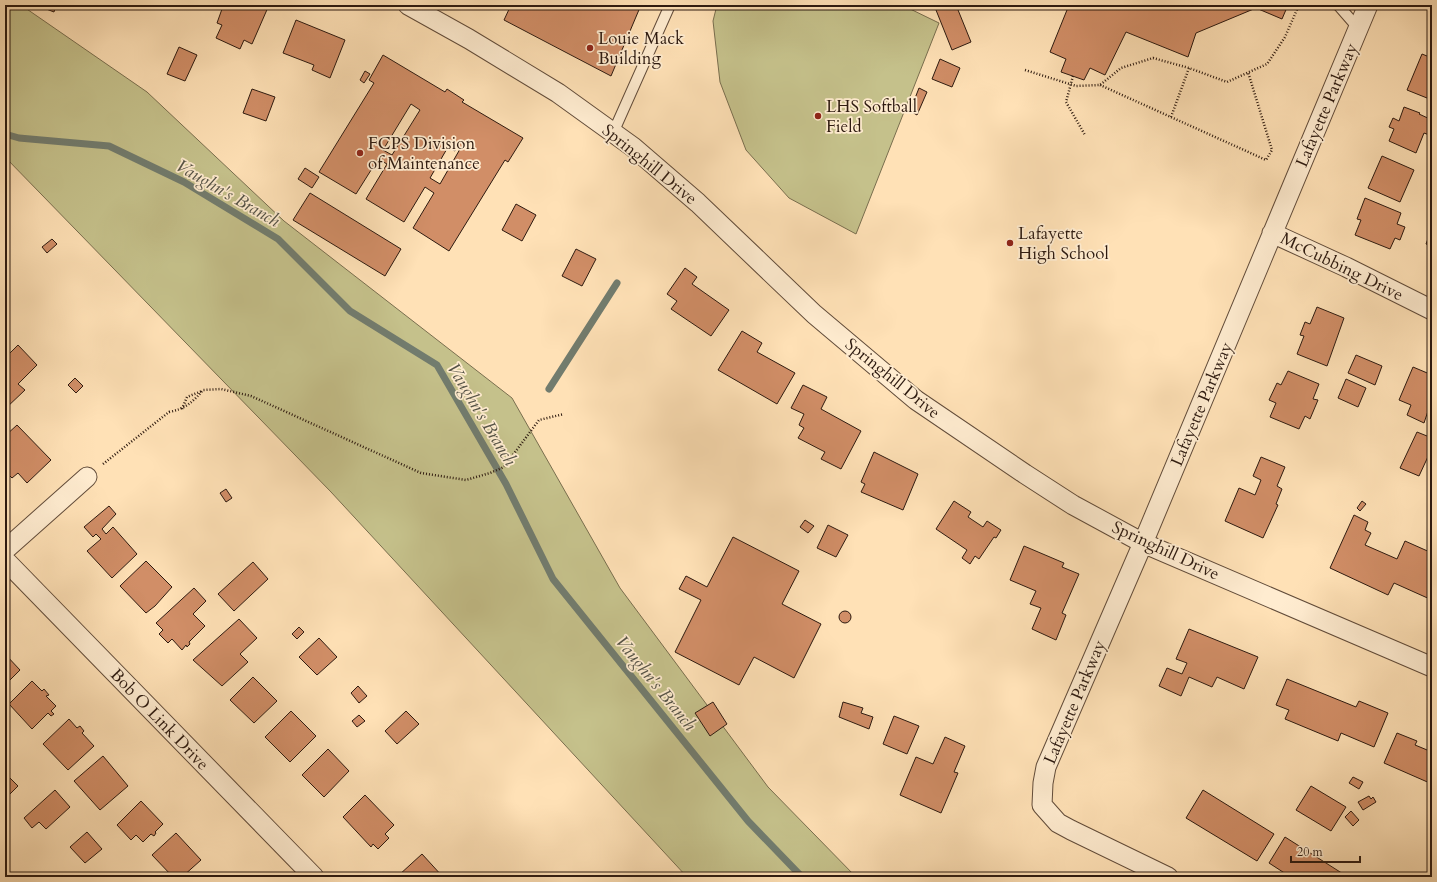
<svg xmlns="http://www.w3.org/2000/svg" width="1437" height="882" viewBox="0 0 1437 882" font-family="Cardo,serif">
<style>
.green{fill:#c5c18b;stroke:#796e4e}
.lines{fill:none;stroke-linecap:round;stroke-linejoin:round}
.stream{stroke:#727c6e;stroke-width:7}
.building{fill:#d18e67;stroke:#2d1a10;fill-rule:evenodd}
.lane-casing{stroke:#624c3a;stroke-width:12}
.street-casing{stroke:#624c3a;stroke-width:21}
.path{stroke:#2d1a10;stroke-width:2.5;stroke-dasharray:1 2;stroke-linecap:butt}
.lane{stroke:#ffecd0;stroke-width:10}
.street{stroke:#ffecd0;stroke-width:19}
.poi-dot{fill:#8f2418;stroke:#ffecd0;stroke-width:1.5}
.labels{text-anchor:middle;stroke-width:3.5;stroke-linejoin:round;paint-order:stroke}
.poi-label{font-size:17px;fill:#2d1a10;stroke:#ffecd0;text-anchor:start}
.street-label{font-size:17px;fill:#2d1a10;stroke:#ffecd0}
.water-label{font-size:18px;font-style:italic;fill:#555347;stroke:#ffecd0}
</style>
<rect width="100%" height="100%" fill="#ffe1b6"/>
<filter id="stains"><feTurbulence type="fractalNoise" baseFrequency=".005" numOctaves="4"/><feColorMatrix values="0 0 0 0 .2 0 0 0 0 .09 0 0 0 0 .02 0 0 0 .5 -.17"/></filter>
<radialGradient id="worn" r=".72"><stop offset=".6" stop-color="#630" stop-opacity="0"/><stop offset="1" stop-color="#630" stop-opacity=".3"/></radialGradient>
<path class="green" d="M5,5h16l126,87 137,129 228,177 108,190 148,199 88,90h-169l-356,-385 -326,-335z
M717,5h185l37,18 -83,211 -67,-36 -43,-48 -26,-68 -7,-61z"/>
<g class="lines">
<path class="stream" d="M5,134l14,4 90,8 75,36 94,57 72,72 87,54 69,119 47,95 195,242 54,56
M549,389l68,-106"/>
</g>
<path class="building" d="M36,5h20l-2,7z
M213,5h56l-17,39 -8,-4 -4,9 -24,-11 6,-13 -5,-2 5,-14z
M511,5h130l-30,71 -107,-56z
M934,5h22l15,37 -19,8z
M1069,5h219l-6,14 -26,-11 -60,25 -8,24 -62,-25 -21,43 -15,-7 -6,12 -23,-8 5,-13 -16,-7z
M296,20l49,20 -15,38 -18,-8 2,-5 -31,-12z
M179,47l18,8 -12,26 -18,-7z
M1422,54l10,4v42l-25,-10z
M383,55l62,37 2,-3 17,11 -2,2 61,36 -15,24 -3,-2 -56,91 -36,-23 21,-35 -9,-6 -21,35 -38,-23 21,-35 -9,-5 -22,35 -37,-22 55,-89 -5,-3zM411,104l9,6 -28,45 -9,-5zM448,147l7,4 2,-3 3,1 -20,35 -10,-6z
M940,59l20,9 -8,19 -20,-8z
M365,71l5,3 -6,9 -4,-3z
M919,88l8,4 -10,23 -7,-4z
M252,89l23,8 -9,24 -23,-8z
M1404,107l16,6 -1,1 13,6v16l-8,-3 -8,20 -27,-12 5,-12 -5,-2 4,-9 6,3z
M1382,156l32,14 -14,32 -32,-14z
M305,168l14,9 -7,11 -14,-9z
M310,193l91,56 -16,27 -92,-56z
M1365,198l36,15 -4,11 8,3 -5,13 -5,-2 -5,11 -35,-14 6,-15 -4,-1z
M516,204l20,11 -14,26 -20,-11z
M1432,228v18l-6,-2z
M52,239l5,5 -10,9 -5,-6z
M576,249l20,10 -14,27 -20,-10z
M685,268l12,9 -5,7 37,26 -18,26 -40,-27 6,-8 -10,-7z
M1317,307l27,11 -17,48 -30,-12 7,-18 -4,-1 5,-13 5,2z
M742,331l20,12 -5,9 38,21 -18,31 -59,-34z
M18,345l19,20 -19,19 7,6 -20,19v-51z
M1356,355l26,11 -7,19 -27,-12z
M1413,367l19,8v37l-4,-1 -4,12 -17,-8 4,-10 -12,-5z
M1288,371l31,13 -6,15 5,1 -8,19 -5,-3 -6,13 -29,-12 6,-14 -7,-3 8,-17 4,2z
M75,378l8,8 -7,7 -8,-8z
M1346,379l20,9 -8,19 -20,-9z
M803,385l24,12 -6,12 40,22 -20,38 -20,-10 4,-7 -27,-14 6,-10 -5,-3 5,-11 -13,-6z
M17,425l34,35 -24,23 -9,-10 -6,5 -7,-7v-35z
M1417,432l15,6v10l-13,28 -19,-8z
M874,452l44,22 -15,36 -42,-18 4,-8 -4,-2z
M1261,457l24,10 -8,19 5,3 -6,15 2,1 -15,33 -38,-17 14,-33 16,7 6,-15 -8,-4z
M226,489l6,9 -6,4 -6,-9z
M954,501l17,11 -3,5 15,10 4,-6 14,9 -5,8 -2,-1 -15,22 -4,-3 -5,8 -8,-6 5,-8 -31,-21z
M1362,501l4,3 -6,7 -3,-3z
M109,506l7,8 -14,15 4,5 7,-7 24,27 -25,24 -25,-27 14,-12 -5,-5 -3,3 -9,-10z
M1354,515l14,7 -3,8 6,3 -6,12 32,14 8,-18 27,12v47l-38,-17 -6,12 -58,-27z
M805,520l9,6 -6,7 -8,-6z
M828,525l20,10 -12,22 -19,-9z
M733,537l66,34 -17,33 39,20 -27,54 -40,-21 -15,28 -64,-33 26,-52 -22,-11 7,-13 21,11z
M1024,546l40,17 -2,4 17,7 -17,39 4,2 -10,25 -24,-11 9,-21 -11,-4 6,-13 -26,-11z
M146,561l26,26 -17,19 -9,7 -26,-27z
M253,562l15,17 -34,32 -16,-17z
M194,588l12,13 -13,13 12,12 -16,16 1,2 -3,3 -1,-2 -4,5 -10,-11 -4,4 -9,-9 4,-4 -7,-7z
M839 617a6 6 0 1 1 12 0a6 6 0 1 1-12 0Z
M239,619l18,19 -17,16 8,8 -26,24 -29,-26z
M299,627l5,5 -7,7 -5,-5z
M1189,629l69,28 -14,32 -27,-12 -5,10 -23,-10 -8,19 -22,-10 8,-18 15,6 5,-11 -11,-4z
M319,638l18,19 -20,18 -18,-18z
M5,654l15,16 -15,15z
M253,677l24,24 -23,22 -24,-23z
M1287,679l69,28 3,-6 29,12 -14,34 -33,-14 -3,8 -53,-22 4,-9 -13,-5z
M32,681l10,10 2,-2 5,6 -3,1 10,10 -5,5 3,3 -3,2 -3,-3 -16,16 -23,-25z
M358,686l9,10 -8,7 -8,-10z
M713,702l14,22 -17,12 -15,-23z
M843,702l20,6 -2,5 12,4 -4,12 -30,-12z
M291,711l25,25 -26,26 -25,-25z
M406,711l13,13 -22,20 -12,-13z
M359,715l6,6 -8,6 -5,-6z
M894,716l25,10 -12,28 -24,-10z
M69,719l8,9 3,-2 4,5 -2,2 12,13 -26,24 -25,-26z
M1397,733l20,8 -2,4 17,7v32l-48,-21z
M945,737l20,9 -11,26 4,1 -17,40 -41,-18 16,-38 17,7z
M328,749l21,22 -25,26 -22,-22z
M103,756l25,30 -28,24 -26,-29z
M5,773l13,13 -13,13z
M1353,777l10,5 -4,7 -10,-6z
M1311,786l35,21 -15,24 -35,-21z
M55,790l15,17 -24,22 -7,-7 -7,6 -8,-10z
M1203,790l71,44 -17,27 -71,-43z
M365,795l29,30 -9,9 4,4 -11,11 -5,-5 -2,3 -28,-30z
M1369,796l2,3 2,-2 3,5 -13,8 -5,-8z
M141,801l22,23 -8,8 1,1 -2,3 -3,-2 -8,8 -7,-7 -5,5 -14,-15z
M1351,811l8,9 -6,6 -8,-9z
M87,832l15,17 -17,14 -15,-16z
M176,833l25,27 -19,17h-9l-21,-22z
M1285,837l63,40h-64l2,-3 -17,-11z
M422,854l21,23h-42l-2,-2z"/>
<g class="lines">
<g class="lane-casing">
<path id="lane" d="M1338,5l20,23
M613,133l57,-128"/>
</g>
<g class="street-casing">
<path id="street" d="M408,5l61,34 89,54 75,54 65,56 116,111 102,86 109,74 48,31 70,38 289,124
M1272,233l74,34 86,43
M5,550l82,-73
M5,560l309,317
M1168,877l-97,-47 -13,-7 -16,-18 1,-22 3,-16 97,-224 225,-538"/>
</g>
<path class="path" d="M1025,70l51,16 24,-1 21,-17 32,-10 36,10 38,14 40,-18 18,-27 14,-32
M1073,76l-7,26 19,33
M1100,85l166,75 6,-10 -24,-78
M1171,117l18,-49
M182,409l5,-12 15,-6
M103,464l66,-52c16,-3 24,-10 34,-22l18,-1 30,7 170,77 45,7 24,-7 14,-6 35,-47 25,-6"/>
<use href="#lane" class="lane"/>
<use href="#street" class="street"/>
</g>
<g class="poi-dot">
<circle cx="590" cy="48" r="4"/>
<circle cx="818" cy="116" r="4"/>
<circle cx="360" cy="153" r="4"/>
<circle cx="1010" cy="243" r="4"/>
</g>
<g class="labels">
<g class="poi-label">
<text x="598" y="44">Louie Mack<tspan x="598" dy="20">Building</tspan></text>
<text x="826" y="112">LHS Softball<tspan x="826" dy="20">Field</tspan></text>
<text x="368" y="149">FCPS Division<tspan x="368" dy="20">of Maintenance</tspan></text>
<text x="1018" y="239">Lafayette<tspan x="1018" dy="20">High School</tspan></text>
</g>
<g class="street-label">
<text transform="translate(1326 105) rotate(-67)" y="6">Lafayette Parkway</text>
<text transform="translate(650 164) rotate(39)" y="6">Springhill Drive</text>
<text transform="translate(1342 266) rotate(26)" y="6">McCubbing Drive</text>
<text transform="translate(893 378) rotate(39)" y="6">Springhill Drive</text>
<text transform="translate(1201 404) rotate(-67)" y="6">Lafayette Parkway</text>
<text transform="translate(1166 550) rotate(25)" y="6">Springhill Drive</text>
<text transform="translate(1074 702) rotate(-67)" y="6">Lafayette Parkway</text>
<text transform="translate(160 719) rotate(46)" y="6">Bob O Link Drive</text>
</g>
<g class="water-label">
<text transform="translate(228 193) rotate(30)" y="6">Vaughn's Branch</text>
<text transform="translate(482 414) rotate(59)" y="6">Vaughn's Branch</text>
<text transform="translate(656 683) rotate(51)" y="6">Vaughn's Branch</text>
</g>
</g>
<rect width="1437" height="882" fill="none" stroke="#ffe1b6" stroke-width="20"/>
<rect x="6" y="6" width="1425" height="870" fill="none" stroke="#2d1a10" stroke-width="2"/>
<rect x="10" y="10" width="1417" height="862" fill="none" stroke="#2d1a10"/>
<path d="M1291 856v6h69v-6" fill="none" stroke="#2d1a10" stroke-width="2"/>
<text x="1297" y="856" font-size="12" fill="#2d1a10" stroke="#ffecd0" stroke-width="3" paint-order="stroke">20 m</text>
<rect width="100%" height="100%" filter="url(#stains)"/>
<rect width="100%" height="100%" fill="url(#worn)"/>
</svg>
